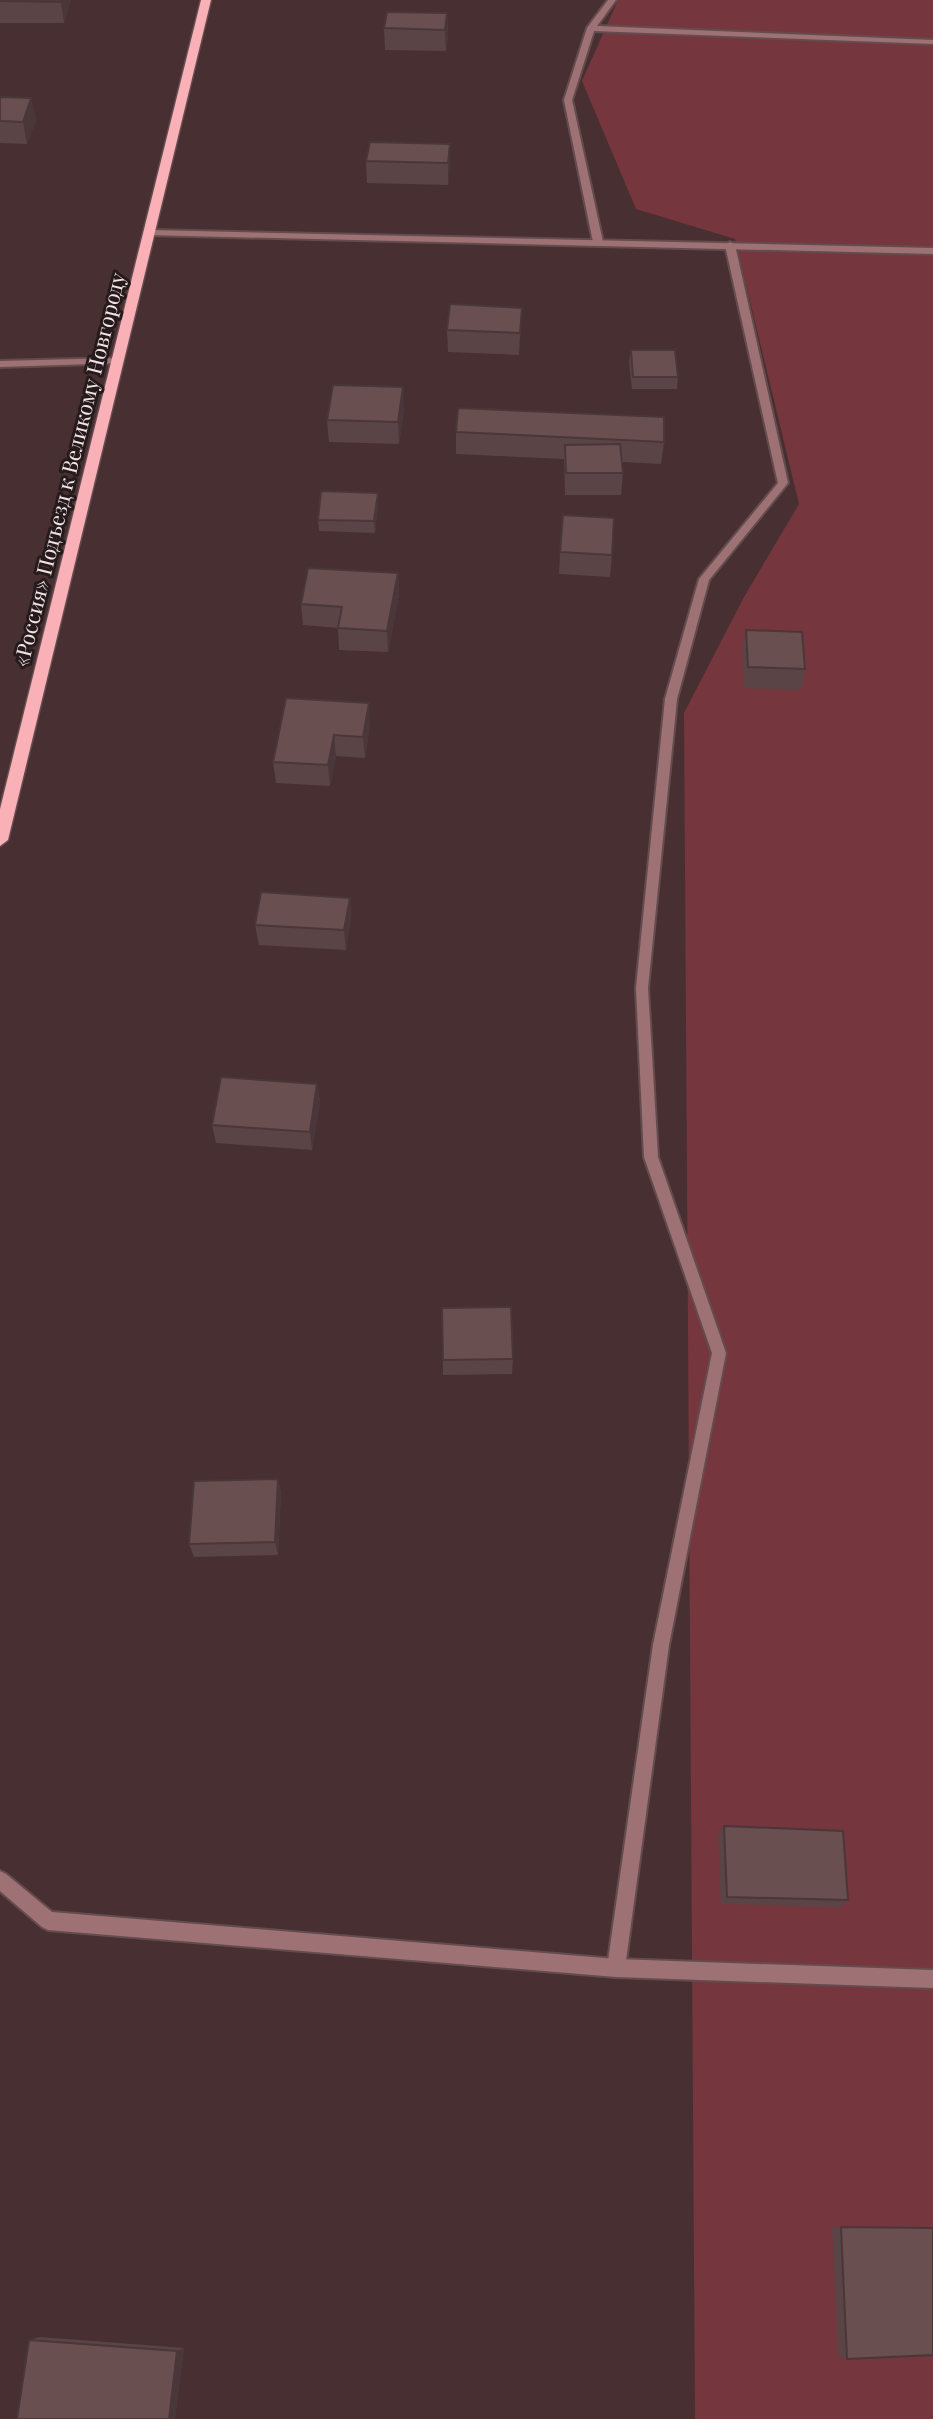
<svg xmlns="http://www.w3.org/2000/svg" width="933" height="2419" viewBox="0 0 933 2419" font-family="'Playfair Display',serif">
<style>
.green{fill:#76363e}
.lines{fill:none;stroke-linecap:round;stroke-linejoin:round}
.service-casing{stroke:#644c4e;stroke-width:4}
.minor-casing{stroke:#644c4e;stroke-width:4}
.tertiary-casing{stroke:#644c4e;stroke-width:4}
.primary-casing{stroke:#644c4e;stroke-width:3}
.service{fill:#9e7275;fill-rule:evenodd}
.minor{fill:#9e7275;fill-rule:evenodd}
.tertiary{fill:#9e7275;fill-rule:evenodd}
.primary{fill:#f9b0b6;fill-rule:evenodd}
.wall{fill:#5b4446}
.shaded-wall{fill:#4a3739}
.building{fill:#6a4f51;stroke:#4a3739;stroke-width:2}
.labels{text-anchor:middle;stroke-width:6;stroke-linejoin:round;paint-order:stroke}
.far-street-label{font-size:21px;fill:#f4e3e4;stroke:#261b1c}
</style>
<rect width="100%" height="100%" fill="#482f31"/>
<path class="green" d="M618,0h315v2419h-238l-11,-1706 60,-116 55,-93 -64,-265 -99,-30 -54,-128z"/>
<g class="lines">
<g class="service-casing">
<path id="service" d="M608,0h8l-19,26 336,14v4l-339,-13 -22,69 31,142 -5,3 -5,-3 -29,-142 23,-72z
M730,242l5,3 53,238 -79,97 -32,119 -29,289 10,169 68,196 -57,292 -44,323 -3,6 -6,3 -6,-3 -3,-6 46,-323 59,-292 -68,-196 -8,-169 29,-289 34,-120 79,-96 -53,-238z"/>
</g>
<g class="minor-casing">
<path id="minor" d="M150,230l783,18v6l-786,-19v-4z
M0,1871l6,3 46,38 564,47 317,11v18l-317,-11 -568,-47 -6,-3 -42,-36z"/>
</g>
<g class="tertiary-casing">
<path id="tertiary" d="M118,358l3,1v4l-121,4v-6z"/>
</g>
<g class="primary-casing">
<path id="primary" d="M201,0h10l-203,840 -8,6v-37z"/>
</g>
<use href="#service" class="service"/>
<use href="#minor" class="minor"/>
<use href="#tertiary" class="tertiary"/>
<use href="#primary" class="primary"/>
</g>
<path class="wall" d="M0,0h71l-7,23h-64z
M447,13l1,22 -2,16 -61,-1 -1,-22z
M0,97l31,1 5,22 -9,24 -27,-1z
M450,144v22l-2,19 -81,-2 -1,-22z
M522,308l-3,47 -71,-3 -1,-22z
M631,350l47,27 -1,12h-45l-3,-27z
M404,409l-5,35 -70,-2 -2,-22z
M456,432l208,10 -3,22 -39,-2 1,11 -2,22h-56l-1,-36 -108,-5z
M378,493v12l-3,28 -56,-2 -1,-11z
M560,552l52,3 -2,22 -51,-3z
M398,573l1,21 -11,58 -49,-2 -1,-22 -35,-3 -2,-21z
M746,630l59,39 -4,21 -57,-2 -2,-37z
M286,698l84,27 -5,33 -29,-2 -6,30 -54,-3 -3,-21z
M350,898l1,20 -5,32 -87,-5 -4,-20z
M317,1084l3,18 -8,48 -96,-7 -4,-18z
M442,1308l71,51 -1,15 -69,1z
M278,1479l3,14 -3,62 -84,2 -5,-13z
M724,1826l124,74 -8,7 -119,-3 -3,-70z
M832,2227l101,1 -86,131 -9,-4z
M40,2337l144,11 -9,71h-158l12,-79z"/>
<path class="shaded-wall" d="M61,0h10l-7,23 -3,-21z
M447,13l1,22 -2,16 -1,-21z
M31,98l5,22 -9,24 -4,-22z
M450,144v22l-2,19v-22z
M522,308l-1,22 -2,25 1,-22z
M403,387l1,22 -5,35 -1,-22z
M378,493v12l-3,28 -1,-12z
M398,573l1,21 -11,58 -1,-21z
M369,703l1,22 -5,33 -2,-21z
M334,735l2,21 -6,30 -2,-21z
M350,898l1,20 -5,32 -2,-20z
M317,1084l3,18 -8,48 -2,-18z
M278,1479l3,14 -3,62 -3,-13z
M184,2348l-9,71h-6l8,-68z"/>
<path class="building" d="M0,0h61v2l-61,-1z
M387,12l60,1 -2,17 -61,-2z
M0,97l31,1 -8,24 -23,-1z
M370,142l80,2 -2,19 -82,-2z
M450,304l72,4 -2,25 -73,-3z
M631,350h44l3,27h-45z
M333,385l70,2 -5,35 -71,-2z
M458,408l206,9v25l-208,-10z
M620,444l3,29h-57l-1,-28z
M321,491l57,2 -4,28 -56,-1z
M563,515l51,3 -2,37 -52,-3z
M308,568l90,5 -11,58 -49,-3 4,-21 -41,-3z
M746,630l56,2 3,37 -57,-2z
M286,698l83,5 -6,34 -29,-2 -6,30 -55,-3z
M261,892l89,6 -6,32 -89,-5z
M221,1077l96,7 -7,48 -98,-7z
M511,1307l2,52 -70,1 -1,-52z
M278,1479l-3,63 -86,2 5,-63z
M724,1826l119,5 5,69 -121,-3z
M841,2227l92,1v127l-86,4z
M29,2340l148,11 -8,68h-152z"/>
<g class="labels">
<g class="far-street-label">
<text transform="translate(70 470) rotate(-76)" y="7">«Россия» Подъезд к Великому Новгороду</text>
</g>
</g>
</svg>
